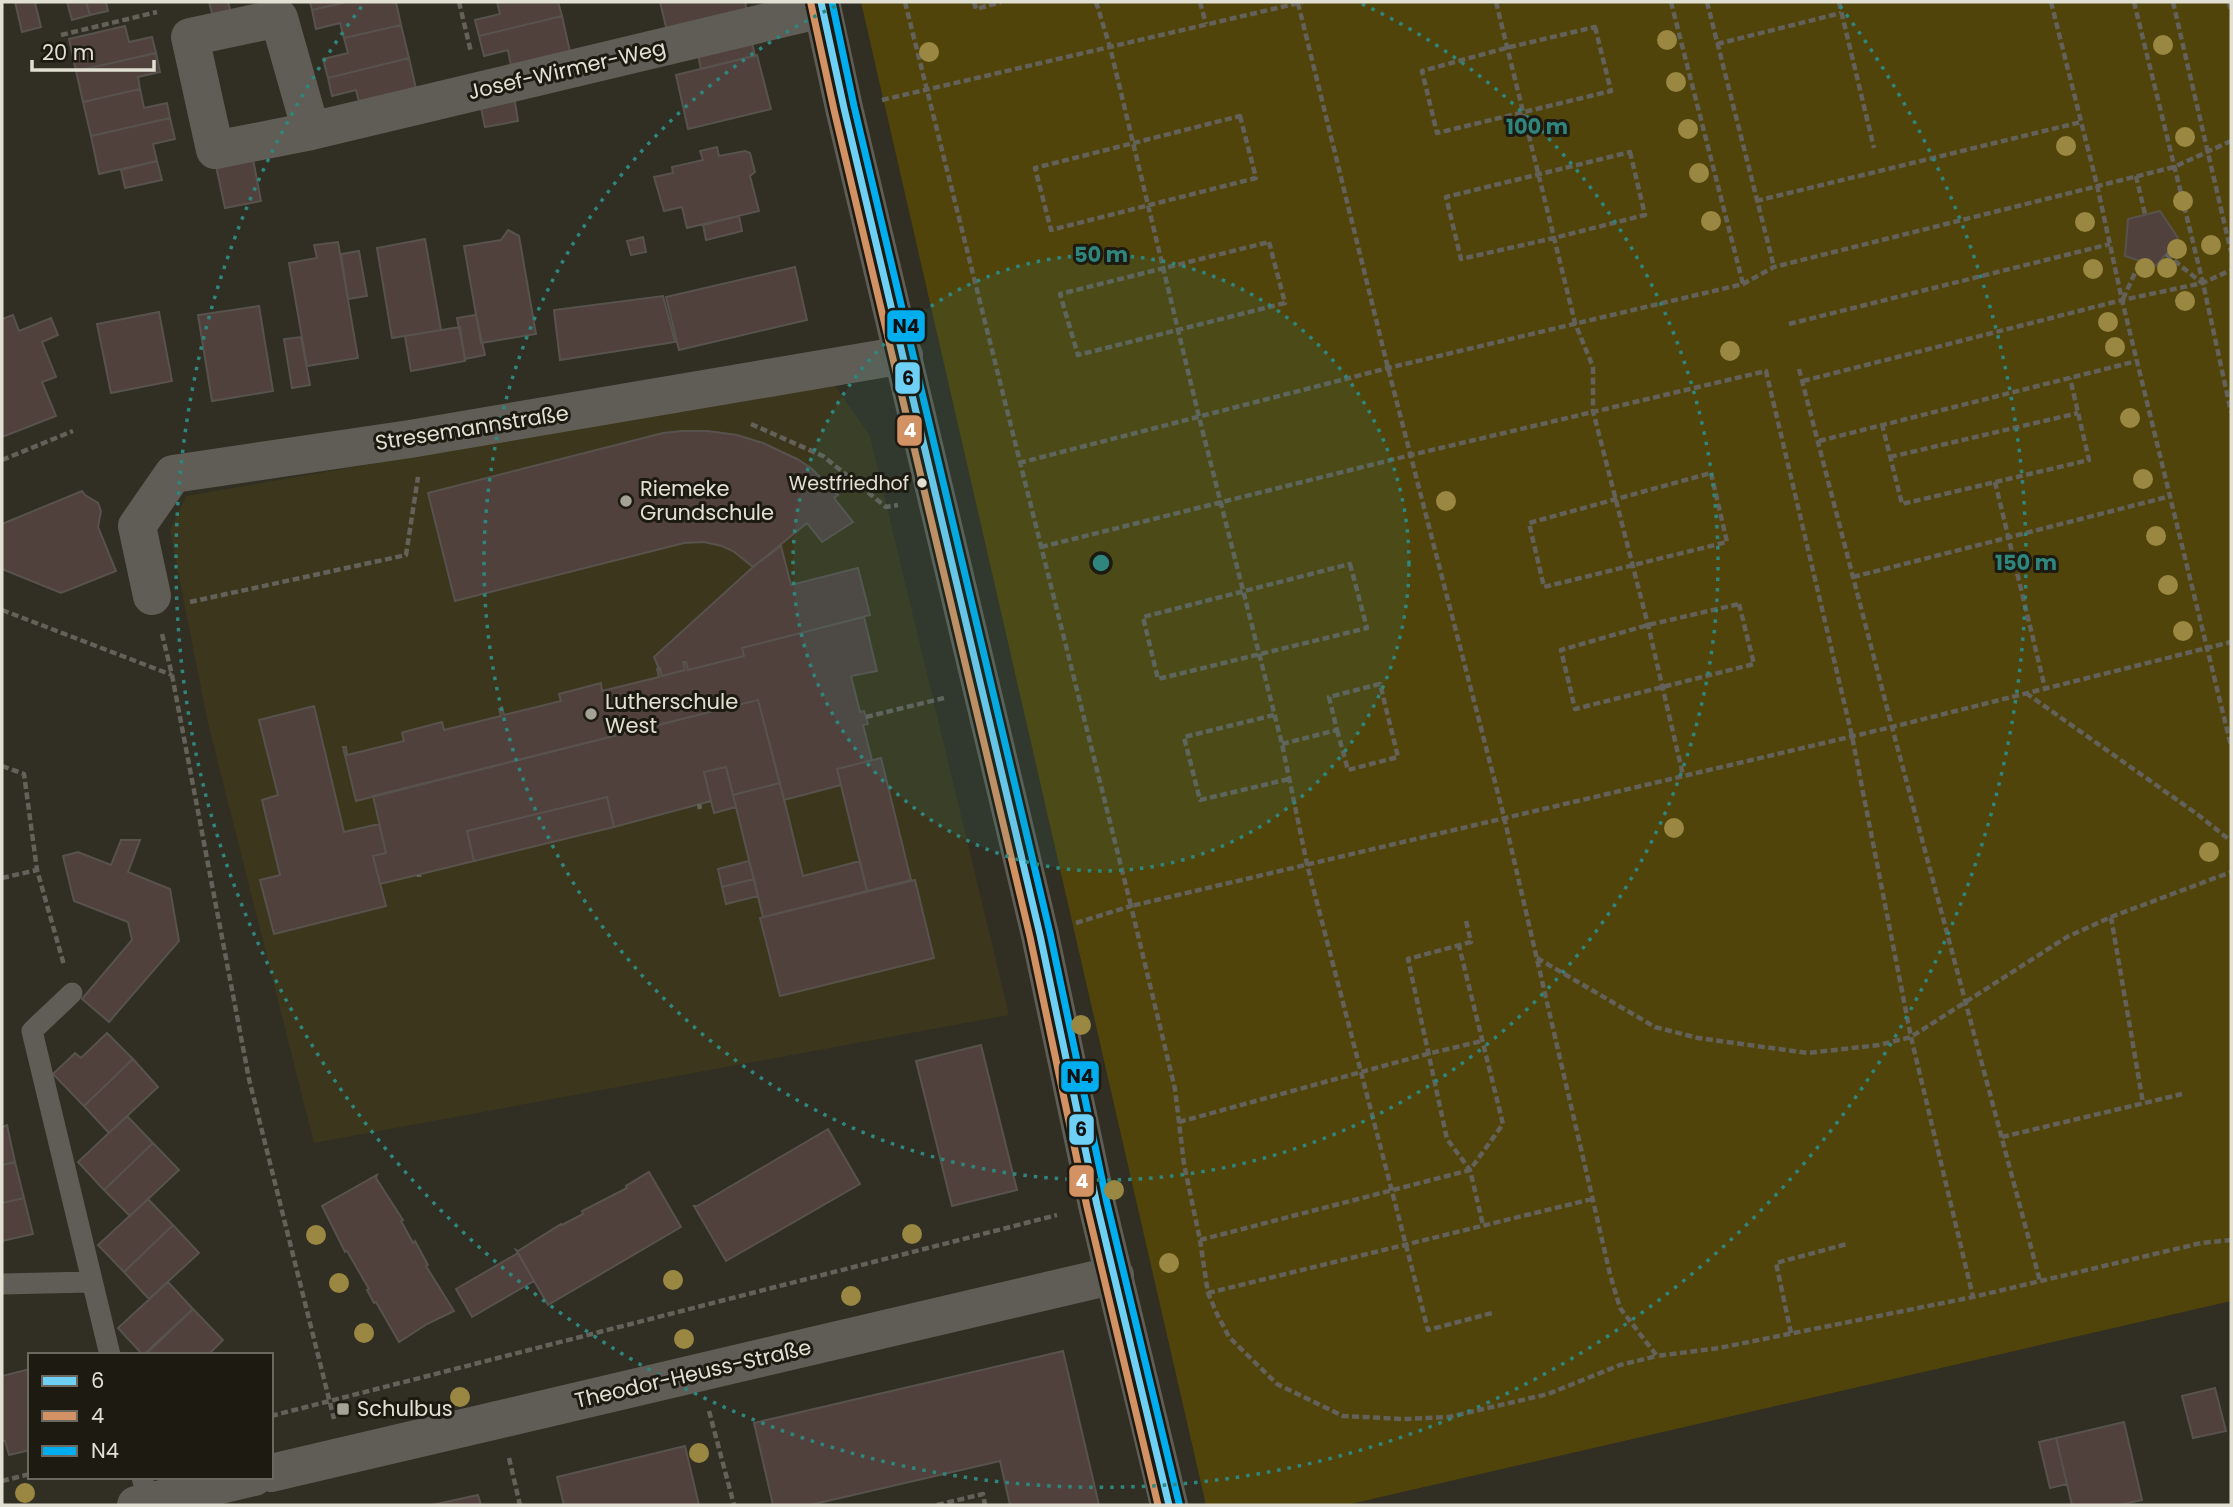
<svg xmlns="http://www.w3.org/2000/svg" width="2233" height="1507" viewBox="0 0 2233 1507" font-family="Poppins,sans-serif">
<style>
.built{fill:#3c361c}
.green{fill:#50440a}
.building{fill:#51413d;stroke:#58524d;stroke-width:2}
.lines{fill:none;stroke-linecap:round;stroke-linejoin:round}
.path{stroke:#636159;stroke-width:4.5;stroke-dasharray:7 3.5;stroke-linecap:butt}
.lane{stroke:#5f5d55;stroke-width:21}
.street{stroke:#5f5d55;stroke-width:38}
.bus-1-casing{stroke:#1c1a11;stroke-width:12}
.bus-2-casing{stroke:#1c1a11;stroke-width:12}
.bus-3-casing{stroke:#1c1a11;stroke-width:12}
.bus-1{stroke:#6fd0f6;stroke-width:7}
.bus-2{stroke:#d29263;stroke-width:7}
.bus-3{stroke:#00adee;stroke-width:7}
.tree{fill:#9a8741}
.ring{fill:none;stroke:#2f867d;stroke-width:3.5;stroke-dasharray:3.5 7}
.bus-dot{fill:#e2dfd3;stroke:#1c1a11;stroke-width:2.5}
.poi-dot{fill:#a4a195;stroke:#1c1a11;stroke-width:2.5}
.labels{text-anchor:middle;stroke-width:6;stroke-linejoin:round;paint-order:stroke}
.bus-label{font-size:19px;fill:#e2dfd3;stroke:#1c1a11;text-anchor:end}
.street-label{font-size:21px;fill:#e2dfd3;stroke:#1c1a11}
.poi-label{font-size:21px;fill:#e2dfd3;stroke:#1c1a11;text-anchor:start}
.centre{fill:#2f867d;stroke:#1c1a11;stroke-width:3.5}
.ring-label{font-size:21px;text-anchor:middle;font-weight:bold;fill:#2f867d;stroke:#1c1a11;stroke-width:6;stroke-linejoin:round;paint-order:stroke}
.line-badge{stroke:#1c1a11;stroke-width:2.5}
.badge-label{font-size:19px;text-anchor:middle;font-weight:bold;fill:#fff}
.pale-badge-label{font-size:19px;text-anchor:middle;font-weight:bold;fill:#111}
</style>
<rect width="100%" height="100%" fill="#312e23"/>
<path class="built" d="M834,384l36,52 139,579 -695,128 -107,-424 -37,-189 16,-34z"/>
<path class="green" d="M861,2h1370v1299l-885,204h-140z"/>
<path class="building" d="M15,2h27l-7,1 6,24 -19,5z
M67,2h19l4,13 -18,5z
M86,2h20l2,9 -18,4z
M209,2h19l3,11 -18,4z
M310,2h37l-35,8z
M347,2h49l5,23 -57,13 -4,-15 -24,6 -4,-19z
M497,2h61l4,14 -83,20 -4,-16 25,-6z
M660,2h85l2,9 -80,20z
M562,16l8,36 -59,14 -3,-16 -24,6 -5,-20z
M401,25l8,33 -81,20 -5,-19 25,-6 -4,-15z
M125,26l4,16 23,-5 4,16 -80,18 -7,-32z
M751,38l4,18 -54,13 -4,-19z
M156,53l4,19 -22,5 2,12 -57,13 -7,-31z
M757,55l14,54 -83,20 -12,-54z
M409,58l8,35 -57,13 -4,-16 -24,6 -4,-18z
M140,89l4,19 23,-5 3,15 -79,18 -8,-34z
M514,95l4,26 -33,6 -5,-24z
M170,118l5,21 -22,5 4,17 -58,13 -8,-38z
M717,147l2,9 26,-5 5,2 5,19 -5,4 9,35 -72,17 -5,-21 -18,4 -10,-34 19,-4 -1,-6 31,-7 -3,-9z
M253,159l8,42 -36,7 -9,-42z
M157,161l5,19 -37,8 -4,-18z
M2160,211l18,27 -12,16 -10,12 -31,-10 3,-37z
M739,216l3,15 -36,9 -3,-15z
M508,230l11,6 17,98 -55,9 -17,-97 37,-6z
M643,237l3,15 -15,3 -4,-14z
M425,239l16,91 -49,8 -15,-90z
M338,242l20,116 -51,8 -18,-103 28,-5 -3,-13z
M359,251l8,45 -19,3 -7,-45z
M795,267l12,53 -128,30 -13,-53z
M663,296l12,46 -115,18 -6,-50z
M259,306l14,85 -61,10 -14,-86z
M159,312l13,69 -61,12 -14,-69z
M13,315l6,16 32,-13 7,17 -16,7 14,35 -14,5 14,34 -54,21v-118z
M476,315l9,40 -20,4 -8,-41z
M460,327l5,34 -54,10 -6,-35z
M301,337l9,48 -18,3 -8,-49z
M681,431h27l29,4 26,8 34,16 14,9 27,27 -4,3 19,24 -31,20 -15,-19 -54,44 -20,-16 -11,-5 -18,-4 -20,1 -229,58 -27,-108 235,-60z
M82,491l3,4 13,8 3,8 -3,16 18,44 -55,22 -59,-24v-45z
M781,546l10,39 67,-17 12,47 -128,33 2,8 -56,14 -2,-8h-3l2,8 -23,6 -8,-19 99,-90z
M864,617l13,54 -26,5 9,36 4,-1 2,6 2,7 -5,1 9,35 -35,9 4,16 -57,15 -26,-100 -402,101 -13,-54h3l1,8 57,-14 -2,-8 2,-1 38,-10 2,8 57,-14 -2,-7 3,-2 2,8 57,-14 -2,-7 42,-11 1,8 57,-14 -2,-8 3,-1 2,8 23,-6 -2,-8h3l2,8 56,-14 -2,-8z
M758,700l22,83 -47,12 -7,-28 -22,5 7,29 -97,26 -7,-30 -140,34 7,30 -94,23 -7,-28 13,-3 -13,-57z
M314,706l30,126 35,-8 7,29 -13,3 13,50 -112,28 -14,-54 20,-5 -18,-75 16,-5 -19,-75z
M881,758l30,122 -44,11 -30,-122z
M726,767l10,40 -22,6 -10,-41z
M780,783l23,93 57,-15 7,30 -104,26 -30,-122z
M607,797l7,30 -140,34 -7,-30z
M121,840h19l-12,32 42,17 9,52 -70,81 -27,-23 50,-59 -4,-18 -54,-21 -11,-45 15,-4 33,13z
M749,861l5,18 -32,8 -4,-18z
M754,879l4,17 -32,8 -4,-17z
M915,880l19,78 -154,38 -20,-78z
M107,1033l26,26 -49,47 -31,-32 22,-21 6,5z
M981,1045l36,145 -65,16 -36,-145z
M133,1059l25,28 -49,46 -25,-27z
M127,1116l26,27 -49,47 -26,-28z
M7,1125l8,37 -13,3v-38z
M828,1129l32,55 -134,77 -32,-55h3z
M153,1143l26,27 -49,46 -26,-26z
M15,1162l9,36 -22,5v-38z
M649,1172l32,55 -133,78 -32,-55 2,1 43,-27 1,1 21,-11 -1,-3 45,-23 -1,-2z
M377,1175l-1,3 27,42 -2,1 12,22 2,-2 13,24 -2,1 28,45 -27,13 -28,18 -23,-40 -2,1 -7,-13 2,-1 -22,-38 -2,1 -23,-46z
M24,1198l9,36 -31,7v-38z
M148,1199l25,26 -49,47 -26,-27z
M173,1225l26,28 -50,46 -25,-27z
M518,1253l16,28 -62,36 -16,-28z
M168,1282l25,27 -50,46 -25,-27z
M193,1309l30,31 -15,15h-63z
M1063,1351l36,154h-89l-10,-44 -190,44h-37l-19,-82z
M30,1369v74h-2l2,7 -21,5 -4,-14h-3v-65z
M2215,1388l11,43 -33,7 -11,-42z
M2124,1422l18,78 -23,5h-47l-16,-67z
M2056,1438l11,46 -17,4 -11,-46z
M685,1446l14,59h-135l-7,-28z
M478,1495l3,10h-49z"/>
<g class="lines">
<path class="path" d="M459,2l12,50
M905,2l226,904 761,-179 339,-85
M974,2l2,7 25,-7
M1096,2l14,45 89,370 83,327 25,120 121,466 64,-17
M1200,2l6,22
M1496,2l79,321 18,44v44l55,214 35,150
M1671,2l72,282
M1707,2l67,265
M1839,2l35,146
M2051,2l46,183 25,115 109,446
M2134,2l69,281 28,129
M2173,2l58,250
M2229,2l2,9
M1298,3l90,365 116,449 106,457 10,34 37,48 62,-8 254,-51 228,-54 30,-3
M1595,27l16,64 -174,42 -15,-62 84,-23z
M61,35l96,-23
M1717,44l124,-31
M882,100l421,-98
M1240,116l16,62 -205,52 -16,-62z
M1630,152l15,63 -91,23 -93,21 -15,-62z
M2136,176l9,38
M1756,201l325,-79
M1269,242l16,61 -207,52 -18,-61z
M2166,254l36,29
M2123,299l17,-37
M1789,324l321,-80
M1799,369l93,358 148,554
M1803,381l319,-81 81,-17 28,-13
M751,424l72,32 63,51 12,-2
M1882,424l20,80 187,-44 -19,-82
M1819,441l318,-80
M1890,457l188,-44
M2,460l71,-29
M1019,463l369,-95 355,-84 31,-17 400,-100 57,-26
M1711,473l16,69 -183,45 -15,-64z
M1995,482l50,206
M1041,547l370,-92 355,-84 86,365 59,301 62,260
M1350,564l17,64 -209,51 -15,-62z
M1853,577l318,-81
M190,602l216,-47 12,-78
M1739,604l15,60 -179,45 -14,-59 87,-25z
M2,610l170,65
M162,634l10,41 77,404 85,340
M2026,693l171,121 34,27
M1274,715l-90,22 16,63 89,-21
M866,717l78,-19
M1282,744l55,-14 -8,-33 51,-13 18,73 -50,13 -11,-40
M2,766l22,8 13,96 27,95
M699,804l1,5
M419,875v2
M2,878l35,-8
M2111,917l32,186
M1466,921l5,21 -63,17 39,180 23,31 13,55
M1076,923l55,-17 44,183 9,75 16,76 8,53 9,21 12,23 48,47 66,32 60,3 46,-2 99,-23 72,-29 37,-9
M1537,958l118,69 43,11 110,15 71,-8 32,-8 156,-100 44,-20 120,-45
M1179,1122l248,-68 55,-13
M2002,1137l180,-43
M1200,1240l270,-70 33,-46 -44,-178
M1208,1293l384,-94
M1791,1333l-15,-70 71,-19
M709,1411l25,94
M271,1416l786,-201
M509,1458l11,47
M2,1481l28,-7
M937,1505l46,-11 2,11"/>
<path class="lane" d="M72,993l-40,38 78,324
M2,1284l89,-2
M142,1477l6,25"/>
<path class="street" d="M821,2l23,106 196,827 57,270 72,300
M311,131l-32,-113 -89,19 25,113 96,-19 511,-122
M152,596l-15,-70 36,-52 237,-35 494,-84
M271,1473l844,-198
M136,1505l118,-28"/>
<g class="bus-1-casing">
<path id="bus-1" d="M821,2l23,106 196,827 57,270 72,300"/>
</g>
<g class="bus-2-casing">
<path id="bus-2" d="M811,4l23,106 196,827 57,270 71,298"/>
</g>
<g class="bus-3-casing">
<path id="bus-3" d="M832,2l22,104 196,827 57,270 72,300"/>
</g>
<use href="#bus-1" class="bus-1"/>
<use href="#bus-2" class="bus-2"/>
<use href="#bus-3" class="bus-3"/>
</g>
<g class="tree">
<circle cx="1667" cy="40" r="10"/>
<circle cx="2163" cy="45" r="10"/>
<circle cx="929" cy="52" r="10"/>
<circle cx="1676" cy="82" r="10"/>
<circle cx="1688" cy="129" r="10"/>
<circle cx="2185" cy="137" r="10"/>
<circle cx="2066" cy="146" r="10"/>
<circle cx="1699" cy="173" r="10"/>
<circle cx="2183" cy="201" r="10"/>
<circle cx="1711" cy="221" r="10"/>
<circle cx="2085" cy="222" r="10"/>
<circle cx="2211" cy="245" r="10"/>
<circle cx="2177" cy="249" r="10"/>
<circle cx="2145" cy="268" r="10"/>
<circle cx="2167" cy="268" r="10"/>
<circle cx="2093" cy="269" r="10"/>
<circle cx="2185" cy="301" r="10"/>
<circle cx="2108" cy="322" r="10"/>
<circle cx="2115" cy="347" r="10"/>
<circle cx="1730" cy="351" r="10"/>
<circle cx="2130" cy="418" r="10"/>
<circle cx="2143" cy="479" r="10"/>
<circle cx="1446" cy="501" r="10"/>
<circle cx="2156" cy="536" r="10"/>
<circle cx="2168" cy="585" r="10"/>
<circle cx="2183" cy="631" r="10"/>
<circle cx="1674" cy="828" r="10"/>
<circle cx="2209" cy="852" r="10"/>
<circle cx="1081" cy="1025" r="10"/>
<circle cx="1114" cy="1190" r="10"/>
<circle cx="912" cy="1234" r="10"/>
<circle cx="316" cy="1235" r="10"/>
<circle cx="1169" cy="1263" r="10"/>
<circle cx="673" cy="1280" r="10"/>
<circle cx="339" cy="1283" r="10"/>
<circle cx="851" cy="1296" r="10"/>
<circle cx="364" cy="1333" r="10"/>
<circle cx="684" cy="1339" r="10"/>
<circle cx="460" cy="1397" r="10"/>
<circle cx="699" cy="1453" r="10"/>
<circle cx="25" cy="1493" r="10"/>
</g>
<circle cx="1101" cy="563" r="308" fill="#2f867d" fill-opacity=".12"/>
<g class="ring">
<circle cx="1101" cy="563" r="308"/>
<path d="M1362 4A617 617 0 1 1 840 4"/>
<path d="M1840 6A925 925 0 1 1 362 6"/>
</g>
<circle class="bus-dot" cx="922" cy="483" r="6"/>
<g class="poi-dot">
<circle cx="626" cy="501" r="7"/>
<circle cx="591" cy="714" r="7"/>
<rect x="336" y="1402" width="14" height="14" rx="3.5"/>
</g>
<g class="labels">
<g class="bus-label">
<text x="909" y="490">Westfriedhof</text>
</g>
<g class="street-label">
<text transform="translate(567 70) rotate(-13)" y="7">Josef-Wirmer-Weg</text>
<text transform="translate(472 428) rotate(-9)" y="7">Stresemannstraße</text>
<text transform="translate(693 1374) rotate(-13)" y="7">Theodor-Heuss-Straße</text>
</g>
<g class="poi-label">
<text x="640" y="496">Riemeke<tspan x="640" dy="24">Grundschule</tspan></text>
<text x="605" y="709">Lutherschule<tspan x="605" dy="24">West</tspan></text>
<text x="357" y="1416">Schulbus</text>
</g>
</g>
<circle cx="1101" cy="563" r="10" class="centre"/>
<g class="ring-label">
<text x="1537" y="134">100 m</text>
<text x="1101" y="262">50 m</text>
<text x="2026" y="570">150 m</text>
</g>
<g class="line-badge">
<rect x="886" y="309" width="40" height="34" rx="7" fill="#00adee"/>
<rect x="894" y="361" width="27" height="34" rx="7" fill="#6fd0f6"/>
<rect x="896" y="414" width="27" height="33" rx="7" fill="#d29263"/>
<rect x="1060" y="1060" width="40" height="33" rx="7" fill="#00adee"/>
<rect x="1068" y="1113" width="27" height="33" rx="7" fill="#6fd0f6"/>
<rect x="1068" y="1164" width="27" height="34" rx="7" fill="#d29263"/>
</g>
<g class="badge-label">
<text x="910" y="437">4</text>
<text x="1082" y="1188">4</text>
</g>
<g class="pale-badge-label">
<text x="906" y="333">N4</text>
<text x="908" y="385">6</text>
<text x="1080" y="1083">N4</text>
<text x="1081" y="1136">6</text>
</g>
<rect width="2233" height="1507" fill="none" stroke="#e2dfd3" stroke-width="7"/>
<rect x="28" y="1353" width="245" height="126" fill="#1c1a11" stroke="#6b695f" stroke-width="2"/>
<rect x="42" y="1376" width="35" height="10" fill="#6fd0f6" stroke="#6b695f" stroke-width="2"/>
<text x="91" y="1388" font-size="21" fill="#e2dfd3">6</text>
<rect x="42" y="1411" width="35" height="10" fill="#d29263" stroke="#6b695f" stroke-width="2"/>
<text x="91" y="1423" font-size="21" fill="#e2dfd3">4</text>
<rect x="42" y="1446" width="35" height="10" fill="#00adee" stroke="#6b695f" stroke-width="2"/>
<text x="91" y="1458" font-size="21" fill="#e2dfd3">N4</text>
<path d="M32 60v10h122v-10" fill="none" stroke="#e2dfd3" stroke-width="3.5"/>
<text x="42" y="60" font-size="21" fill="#e2dfd3" stroke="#1c1a11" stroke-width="5" paint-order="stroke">20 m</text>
</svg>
